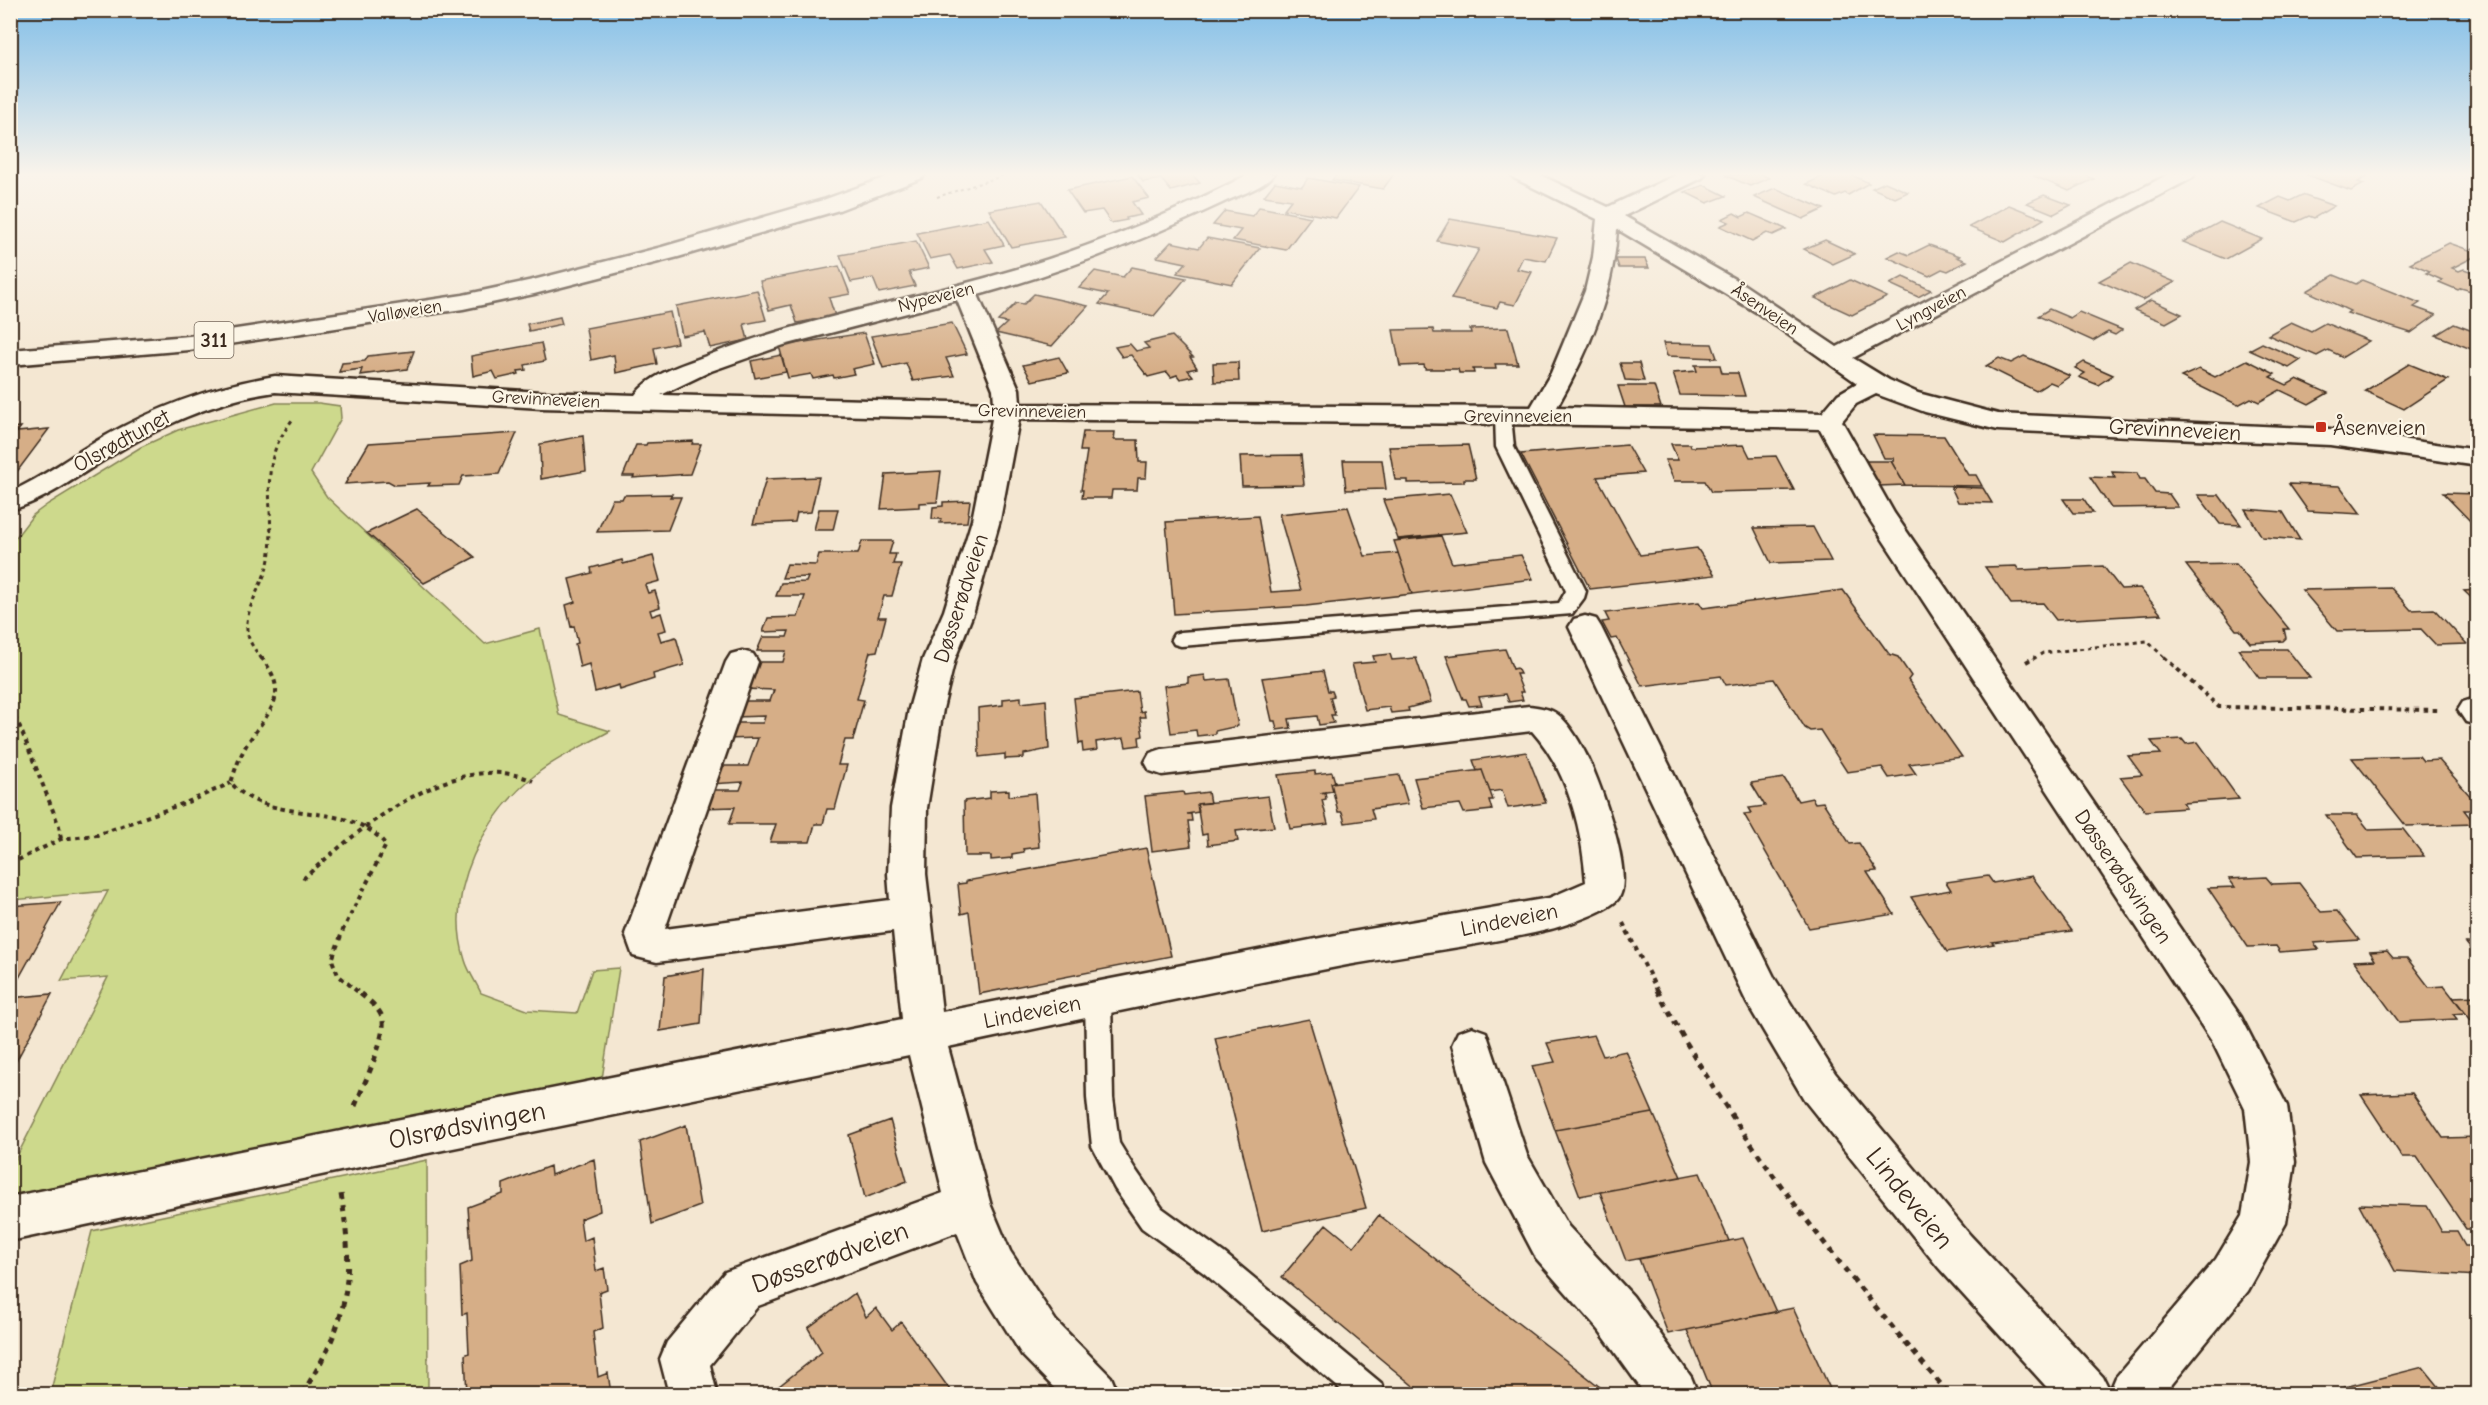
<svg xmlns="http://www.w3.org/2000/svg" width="2488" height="1405" viewBox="0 0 2488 1405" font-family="'Comic Neue',sans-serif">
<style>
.green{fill:#cdd98c;stroke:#848255;stroke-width:1.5}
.building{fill:#d6ae87;stroke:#3b2a1e;stroke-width:1.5}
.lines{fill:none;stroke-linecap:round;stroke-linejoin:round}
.service-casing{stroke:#3b2a1e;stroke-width:5}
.minor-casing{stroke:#3b2a1e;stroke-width:5}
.primary-casing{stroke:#3b2a1e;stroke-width:5}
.path-far3{stroke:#3b2a1e;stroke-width:2;stroke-dasharray:3 3;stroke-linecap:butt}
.path-far2{stroke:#3b2a1e;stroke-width:3;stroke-dasharray:4 4;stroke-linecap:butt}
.path-far1{stroke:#3b2a1e;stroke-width:4;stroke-dasharray:4.5 4.5;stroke-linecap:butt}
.path{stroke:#3b2a1e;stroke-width:5;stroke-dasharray:6 6;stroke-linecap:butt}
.service{fill:#fcf5e5;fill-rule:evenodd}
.minor{fill:#fcf5e5;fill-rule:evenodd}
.primary{fill:#fcf5e5;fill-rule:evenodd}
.poi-dot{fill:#c8321e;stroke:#fcf5e5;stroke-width:2}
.labels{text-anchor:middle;stroke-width:4.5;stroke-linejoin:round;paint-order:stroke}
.far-street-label{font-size:18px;fill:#3b2a1e;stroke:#fcf5e5}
.shield{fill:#fcf5e5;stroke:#75675a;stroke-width:1.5}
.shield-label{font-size:21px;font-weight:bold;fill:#3b2a1e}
.poi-label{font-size:22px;fill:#3b2a1e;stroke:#fcf5e5;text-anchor:start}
.street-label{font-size:22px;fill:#3b2a1e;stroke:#fcf5e5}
.near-street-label{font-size:27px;fill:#3b2a1e;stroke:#fcf5e5}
</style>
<rect width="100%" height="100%" fill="#f4e7d2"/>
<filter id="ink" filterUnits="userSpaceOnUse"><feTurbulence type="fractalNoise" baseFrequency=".0167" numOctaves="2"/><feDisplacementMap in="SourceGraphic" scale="12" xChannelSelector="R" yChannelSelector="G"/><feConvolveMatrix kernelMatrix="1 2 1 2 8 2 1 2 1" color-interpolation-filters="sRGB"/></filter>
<g filter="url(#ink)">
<path class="green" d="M276,403h43l21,3 1,12 -30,55 16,24 158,147 55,-15 19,86 51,16c-23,13 -50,25 -71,41 -54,42 -96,118 -74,188 3,11 11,22 16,33l46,17 50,3 15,-43 27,-2 -17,111 -245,50 -346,66v-27l97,-191 -47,4 47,-90 -95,9 2,-27 -5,-5v-323l23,-30 15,-11 93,-57 37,-17z
M427,1160l1,234h-378l42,-163z"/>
<path class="building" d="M1137,174h55l8,9 -29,8 -10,-12 -18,3z
M1337,174h57l-11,15 -51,-9z
M1761,174l8,4 -19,8 -25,-11z
M1828,174h22l19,9 -21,12 -3,-2 -9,4 -30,-13z
M2039,174h44l11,5 -25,12 -35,-15z
M2305,174h66l-13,8 6,2 -13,7z
M1132,176l17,22 -17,4 9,13 -15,3 1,2 -16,3 -9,-13 -19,3 -16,-23z
M1308,178l51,9 -23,31 -52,-9 7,-9 -27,-4 11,-14 27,5z
M1885,182l23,10 -13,6 -23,-10z
M1704,185l22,11 -19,7 -22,-11z
M1775,188l49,21 -21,10 -49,-22z
M2044,195l27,10 -17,9 -27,-11z
M2302,195l32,11 -20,12 -5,-2 -13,6 -37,-14 21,-11 10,4z
M1041,201l24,36 -54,10 -22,-37z
M2009,205l35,14 -39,23 -36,-15z
M1259,207l52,10 -25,33 -53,-10 8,-10 -28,-5 12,-14 27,5z
M1734,213l7,4 8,-4 37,16 -13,6 -6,-2 -15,8 -32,-15 9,-4 -7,-3z
M989,219l15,26 -19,4 8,13 -35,7 -8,-14 -20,4 -13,-26z
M1450,219l107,19 -11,23 -23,-4 -6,12 15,3 -17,33 -15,-3 -3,6 -46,-9 28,-50 -42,-8z
M2220,222l42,17 -36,20 -43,-17z
M1207,238l53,10 -28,36 -55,-11 9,-10 -29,-6 14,-15 28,6z
M1825,240l30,14 -22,10 -29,-15z
M916,241l13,27 -20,4 6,14 -36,7 -6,-15 -22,4 -11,-27z
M2449,243l20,7 4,-2 5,2v5l-26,13 7,3 5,-2 14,5v19l-17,-5 -3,2 -19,-8 3,-2 -16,-7 4,-2 -20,-8z
M1929,245l31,11 -3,1 10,4 -19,10 -6,-2 -13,7 -42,-19 12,-6 10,4z
M1616,259h29l4,9h-30z
M2131,263l44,19 -32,18 -44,-19z
M839,266l11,28 -21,4 6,18 -38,7 -6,-18 -22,5 -9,-29z
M1132,267l54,11 -32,38 -55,-12 9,-10 -29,-6 16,-17 28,6z
M2334,275l22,9 6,-4 58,23 -6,4 22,8 -25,18 -64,-20 3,-2 -43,-20z
M1903,277l28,13 -13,7 -28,-13z
M1850,280l37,17 -35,18 -37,-17z
M757,290l9,30 -22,4 4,16 -38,8 -5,-16 -23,4 -6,-30z
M1034,294l54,12 -36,40 -56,-13 11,-10 -9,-2 18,-18 8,1z
M2151,300l31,14 -16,9 -32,-13z
M2049,309l21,9 9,-6 43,18 -7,5 -7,-3 -15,9 -55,-25z
M670,312l7,31 -23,5 3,16 -41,9 -2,-18 -23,5 -5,-32z
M560,317l2,7 -33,7 -2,-7z
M2291,322l20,9 14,-8 44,18 -26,16 -15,-7 -11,6 -49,-21z
M952,323l15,31 -21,4 8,18 -41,5 -7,-18 -23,5 -12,-32z
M2454,324l24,9v11l-7,5 -35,-14z
M1508,328l10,36h-23l1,5h-23l1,4h-15l-1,-4h-33l-1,-4 -24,1 -7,-36 40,-1 1,4h37l-1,-4z
M864,333l11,31 -23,5 2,5 -20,4 -1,-3 -20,4 -2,-5 -23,4 -9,-32z
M1172,336l21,21h-3l7,11 -9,2 5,6 -13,3 -3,-4 -6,2 -4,-5 -19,5 -17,-22 -9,2 -7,-10 15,-3 6,7 13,-3 -5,-5z
M541,343l4,18 -20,4 1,5 -8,1 1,3 -22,5 -4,-8 -20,5 -2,-20z
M1663,343l49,1 5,14 -50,-2z
M2262,343l39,17 -12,8 -40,-18z
M414,351l-7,18 -47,6 2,-6 -23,3 3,-9 23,-2 3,-5z
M781,355l5,17 -31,6 -4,-17z
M2024,356l46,20 -13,9 -7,-3 -14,9 -50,-25 13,-8 12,5z
M1059,357l9,16 -36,8 -9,-16z
M2247,360l28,14 -5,3 17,8 10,-6 31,14 -19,11 -29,-14 -21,12 -8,-4 -13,7 -57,-28 18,-8 16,8z
M1238,362l1,19 -25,1 -1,-19z
M2084,362l29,13 -15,10 -19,-8 6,-4 -10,-5z
M1620,363h19l5,18 -19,-1z
M2409,364l39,16 -44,29 -39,-18z
M1695,365h25l2,8h16l7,23 -65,-1 -7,-22 24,-2z
M1618,386h36l7,21h-36z
M21,427l-4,5 32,-3 -39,52v-53z
M1083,432h32l-1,8h24l1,22h8l-1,16h-8l-1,12h-25l-1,8h-29l1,-8h-2l6,-39h-7z
M517,433l-18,41 -36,2 -4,9 -31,1 2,-3 -35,2 -7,-4 -43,3 24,-41z
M1873,435l71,1 24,39h8l6,11 -77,-1 -14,-24h3l-1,-3h-9z
M583,436l3,35 -45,8 -1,-35z
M693,441l-1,3h9l-11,30 -57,4 1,-2h-11l13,-31h10l1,-2z
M1671,444h19l1,3 53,-2 6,12 26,-1 18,34 -83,2 -6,-11h-31l-9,-21h13z
M1468,445l8,34h-12v3l-56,1v-3h-13l-6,-33z
M1627,445l16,28 -46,4 43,78 57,-7 18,27 -125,14 -69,-135z
M1301,455l3,30 -62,1 -2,-30z
M1343,460h39l4,29 -40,1z
M1864,461h27l14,24 -27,1z
M941,471l-4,31 -18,1v4l-38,2 5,-35z
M2112,472l25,1 3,6h5l10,14 14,1 9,13 -67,1 -21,-31 25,1z
M819,477l-8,35 -14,1 -2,9 -42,2 13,-45z
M2289,484l51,2 21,28 -53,-3z
M1951,487l32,1 9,15 -34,-1z
M2443,493l35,1v33h-2z
M672,494l-2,3h11l-13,33 -71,2 15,-33h10l2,-4z
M1450,494l17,38 -69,7 -15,-39z
M2198,495h21l22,30 -21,-1z
M2063,499h21l9,14h-20z
M970,501l-3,21 -27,1 1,-4h-9l1,-12 10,-1v-4z
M1348,507l17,49 33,-3 14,41 -106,12 -132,8 -8,-92 92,-6 13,76 30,-2 -22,-76z
M417,509l58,48 -51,26 -57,-50z
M819,509h19l-5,21h-19z
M2245,509l38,3 17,28 -38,-3z
M1813,527l18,34 -60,2 -17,-35z
M1441,536l11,27 69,-8 12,24 -121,15 -18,-53z
M862,541h31l-4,13h7l-3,10h8l-9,32h-8l-6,21h8l-9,34 -7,1 -13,47 7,1 -11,40h-8l-7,25h9l-12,44h-8l-4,15h-8l-5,18h-40l6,-18h-47l6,-17 -34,1 7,-18h32l3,-8 -33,2 6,-18h32l10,-28 -32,1 6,-16h31l2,-7 -31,1 6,-16h30l4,-11 -30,-1 9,-27h30l3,-11h-29l6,-14h24l2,-6 -26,1 5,-14 30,-1 7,-21h-29l5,-13 25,-1 2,-5 -26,1 5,-14 29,1 3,-11h39z
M653,556l7,25 -15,4 3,8 7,-2 5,16 -10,3 2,6 9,-3 5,17 -8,2 3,9 15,-4 8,28 -31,9 1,5 -34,11 -1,-5 -24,7 -6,-28 -9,3 -5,-23 3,-1 -4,-17 -3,1 -5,-22 9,-3 -6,-23 23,-6 -1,-5 31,-8 1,4z
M2236,564l53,65h-5l2,9 -3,3 -33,2 -10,-13h-4l-50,-65z
M2016,566l3,4 84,-4 18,23 19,-1 21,26 -105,6 -13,-17 -32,1 -26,-37z
M2391,588l20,22 23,-1 33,35 -31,1 -15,-16 -84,2 -35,-41z
M1843,590l46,64 9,3 13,19 -3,4 54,77 -53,7 7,10 -27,4 -7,-11 -35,5 -27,-42 -10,1 -5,-3 -31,-49 -48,6 -5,-9 -79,10 -25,-48 -6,1 -9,-17 7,-1 -4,-8 94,-11 4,6z
M2478,590v14l-14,-13z
M1505,649l8,20 4,-1 3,6h-4l7,18h-3l3,8 -14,2 -3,-8 -27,3 3,8 -13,1 -3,-7h-3l-17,-43z
M2238,649h49l23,29h-51z
M1390,654l2,6 24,-2 15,44 -23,6 1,3 -18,2 -2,-6 -24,3 -13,-46 23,-2 -2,-6z
M1323,671l5,20h4l2,5 -4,1 5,18h-4l3,8 -15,2 -2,-9 -28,3 2,9 -14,2 -2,-9h-3l-10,-43z
M1205,675l1,6 23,-2 9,47 -23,5v3l-18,2 -1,-6 -25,3 -7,-47 24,-3v-6z
M1137,691l3,21 4,-1 1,6h-5l3,19 -4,1 1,8 -14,2 -2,-9 -28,4 1,8 -14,2 -1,-9 -3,1 -5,-46z
M1021,697v6l25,-3 3,49 -25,5v4l-19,1v-5l-26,3 -1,-49 25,-3v-6z
M2182,739l4,5 12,-2 41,57 -56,4 3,5 -41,3 -25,-34 22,-2 -14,-19 33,-2 -10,-13z
M1526,752l20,51 -38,5 -6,-18 -12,2 -8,-22 -5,1 -4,-11z
M2419,756l4,5 16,-1 39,45v5h-14l11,14 -69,2 -54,-68z
M1482,770l11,30h-4l3,10 -28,3 -4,-9 -37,4 -9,-30z
M1315,771v3l17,-2 3,10 -4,1 2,8 -13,2 5,-1 1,7 -4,1 6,24 -38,5 -12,-54z
M1399,775l9,29 -37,5 3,10 -29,4 -3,-11h-4l-7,-29z
M1784,778l14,23 14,-3 3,5 8,-1 27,42 9,-1 18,28 -10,1 27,42 -85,14 -65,-114 8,-1 -3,-5 16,-2 -14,-23z
M1009,790v6l26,-3 4,54 -16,2 1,3 -12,2v4l-21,2v-4h-26l-1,-55 26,-3v-7z
M1183,792l1,3 24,-3 2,11 -13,1 2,8 -12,2h4l1,7h-4l3,25 -39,5 -7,-55z
M1268,796l6,31 -38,4 2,10 -30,4 -1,-11 -5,1 -5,-31z
M2326,815h31l12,15 34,-1 21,27 -67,2z
M1146,848l25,108 -192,38 -10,-82 -8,2 -3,-30 8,-1v-2z
M1988,876l5,7 39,-7 40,55 -80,11 2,2 -47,8 -36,-55 40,-7 -5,-8z
M2266,877l6,7 27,-1 22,29 16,-1 22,29 -45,3 5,6 -39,3 -4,-6 -28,1 -40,-59 27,-1 -6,-8z
M61,902l-51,92v-88z
M2466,943h12v15z
M2387,951l6,7h14l22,29 15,-1 21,27 -12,1 4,5 -58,3 -45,-61 21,-1 -5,-8z
M704,969l-3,55 -41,7 5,-55z
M52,994l-42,79v-75z
M2478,996v33l-25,-32z
M1309,1019l57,189 -104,23 -47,-193z
M1594,1035l9,21 23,-5 27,62 -98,17 -23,-64 23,-4 -8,-19z
M2412,1093l31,45 35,-1v92h-12l-49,-72h-15l-41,-62z
M1653,1113l28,64 -101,19 -25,-66z
M890,1120l17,61 -42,17 -16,-63z
M686,1125l14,81 -48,18 -12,-82z
M594,1159l6,52 -20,8 3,22 9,-4 4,34 8,-3 3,21 -8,3 4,36 -10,4 5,45 10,-4 3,21h-144l-2,-39 4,-2 -2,-40 -5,2 -2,-49 12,-5 -4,-54 35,-13v-10l47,-18 1,9z
M1700,1173l29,68 -103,20 -26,-69z
M2359,1204l68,2 15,26h15l8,14h13v30l-83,-5z
M1379,1215l230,179h-186l-141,-117 44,-53 28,23z
M1743,1238l33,74 -108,22 -29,-75z
M855,1293l11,24 10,-9 16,22 9,-8 52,72h-184l53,-42 -14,-24z
M1793,1308l38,83 -17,3h-101l-26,-64z
M2423,1367l22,27h-100l-4,-6z"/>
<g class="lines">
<g class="service-casing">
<path id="service" d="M1503,411l8,5 3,31 72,144 -2,7 -12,16 -391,32 -7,-2 -3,-5 3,-5 7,-2 378,-29 7,-12 -70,-144 -1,-31z
M1098,987l9,3 4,8 2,100 6,45 16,26 27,39 62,45 157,130 4,11h-39l-142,-121 -62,-45 -27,-39 -23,-43 -5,-48 -2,-100 4,-8z"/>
</g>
<g class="minor-casing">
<path id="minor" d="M1249,174h25c-10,14 -36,21 -52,29 -79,37 -159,69 -244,92l41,94 1,15 511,3 20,-34 34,-82 8,-34 4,-38 -83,-41 -3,-4h27l70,33 70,-33h27l-3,4 -78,38 119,68 94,63 332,-173h26l-3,4 -339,180 36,22 29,13 80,21 332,15 148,21v16l-148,-21 -332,-15 -73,-18 -49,-18 -20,10 -14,17 52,92 347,504 46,89 8,56 -9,61 -38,68 -84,103h-111l-115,-127 -133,-166 -58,-98 -178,-376 5,-8 11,-3 11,3 5,8 174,352 60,94 135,162 133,142 7,14 6,-14 100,-118 26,-43 9,-54 -6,-54 -32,-65 -347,-529 -46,-85c-267,-6 -534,-6 -801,-10l-19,101 -26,91 -19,48 -12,50 -16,99 -1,66 16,138 404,-79 203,-35 37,-16c-4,-54 -18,-111 -54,-151l-370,44 -12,-4 -5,-9 5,-9 12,-4 367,-43c7,1 16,2 23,5 18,8 38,49 45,68 9,23 37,100 21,120 -10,12 -51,26 -67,30 -66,16 -137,24 -204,36 -134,26 -266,54 -399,82l43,159 19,45 46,70 55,56 7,17h-58l-38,-39 -45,-72 -20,-51 -199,74 -48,59 7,29h-48l-9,-35 7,-17 58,-70 218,-79 -34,-138 -569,116 -330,70v-44l892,-178 -9,-88 -236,31 -24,-6 -8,-22 101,-272 5,-8 11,-3 11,3 5,8 -93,267 225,-29 -2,-26 3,-66 18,-99 14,-50 21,-48 28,-91 20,-101 -451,-11 -266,-16c-63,9 -117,35 -171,68 -30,18 -59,41 -94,50v-18c32,-14 62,-37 92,-54 55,-31 110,-52 173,-62l266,16 94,3c16,-21 46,-30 71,-39 101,-39 208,-56 311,-87 79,-24 158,-56 232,-95zM1617,229l139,83 101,71 -19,11 -16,19 -265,-6c31,-54 57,-114 60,-178zM957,300l36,89 1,14 -333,-8 50,-24 73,-26z
M2475,698l3,1v26l-12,-3 -8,-12 5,-8z
M1472,1027l14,5 41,123 41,71 65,70 58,81 7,17h-53l-46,-64 -63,-72 -50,-95 -34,-118 6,-13z"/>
</g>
<g class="primary-casing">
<path id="primary" d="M895,174h30l-3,4 -83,32 -161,47 -144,37 -71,15 -274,41 -179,15v-15l179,-14 274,-41 70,-15 129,-33 161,-47z"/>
</g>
<path class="path-far3" d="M937,197l71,-23"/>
<path class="path-far2" d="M262,659c-7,-9 -14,-18 -15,-29 -2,-22 15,-44 21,-66 8,-36 -5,-75 6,-111 4,-13 12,-24 20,-36
M2033,659l10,-6 104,-12 19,18"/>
<path class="path-far1" d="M261,657c31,39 8,53 -14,87 -7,12 -12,25 -16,39 40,45 117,14 155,62l-43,85 -11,30 6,15 20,17
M2164,657l55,50 221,3
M2026,662l9,-5
M10,709l10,18 39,99 2,13
M10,864l51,-25 36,-4 93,-34 41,-18
M303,879c54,-49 153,-133 230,-98
M1623,923l35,69"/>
<path class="path" d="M1657,990c78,148 184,278 292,404
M355,1106c7,-18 34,-73 27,-89 -4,-11 -17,-19 -26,-27
M302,1394c47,-73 53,-115 39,-200"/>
<use href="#service" class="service"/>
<use href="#minor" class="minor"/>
<use href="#primary" class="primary"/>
</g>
</g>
<linearGradient id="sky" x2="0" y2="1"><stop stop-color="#81bee8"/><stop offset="0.47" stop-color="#faf4eb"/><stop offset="1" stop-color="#faf4eb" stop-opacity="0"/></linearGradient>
<rect width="2488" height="371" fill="url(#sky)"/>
<rect class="poi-dot" x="2315" y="421" width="12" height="12" rx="3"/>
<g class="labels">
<g class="far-street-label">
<text transform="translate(936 297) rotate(-14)" y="6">Nypeveien</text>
<text transform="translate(1931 308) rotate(-28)" y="6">Lyngveien</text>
<text transform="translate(1765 309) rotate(34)" y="6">Åsenveien</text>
<text transform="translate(405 311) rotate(-9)" y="6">Valløveien</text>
<text transform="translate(546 399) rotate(3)" y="6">Grevinneveien</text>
<text transform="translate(1032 411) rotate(1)" y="6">Grevinneveien</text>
<text x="1518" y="422">Grevinneveien</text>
</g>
<rect class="shield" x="194.5" y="322" width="39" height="36" rx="4.5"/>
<g class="shield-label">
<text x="214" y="347">311</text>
</g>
<g class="poi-label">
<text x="2333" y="435">Åsenveien</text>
</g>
<g class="street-label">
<text transform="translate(2175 429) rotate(3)" y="8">Grevinneveien</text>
<text transform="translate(121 440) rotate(-29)" y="8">Olsrødtunet</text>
<text transform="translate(960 598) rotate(-72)" y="8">Døsserødveien</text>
<text transform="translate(2124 876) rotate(56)" y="8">Døsserødsvingen</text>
<text transform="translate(1509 919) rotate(-11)" y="8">Lindeveien</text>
<text transform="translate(1032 1011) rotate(-11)" y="8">Lindeveien</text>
</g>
<g class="near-street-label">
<text transform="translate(467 1125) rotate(-11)" y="9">Olsrødsvingen</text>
<text transform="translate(1910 1198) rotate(51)" y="9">Lindeveien</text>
<text transform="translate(830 1257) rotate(-20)" y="9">Døsserødveien</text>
</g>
</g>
<rect width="2488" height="1405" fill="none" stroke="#fcf5e5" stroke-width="36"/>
<rect x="18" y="18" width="2452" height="1369" fill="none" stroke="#3b2a1e" stroke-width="2" filter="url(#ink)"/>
</svg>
